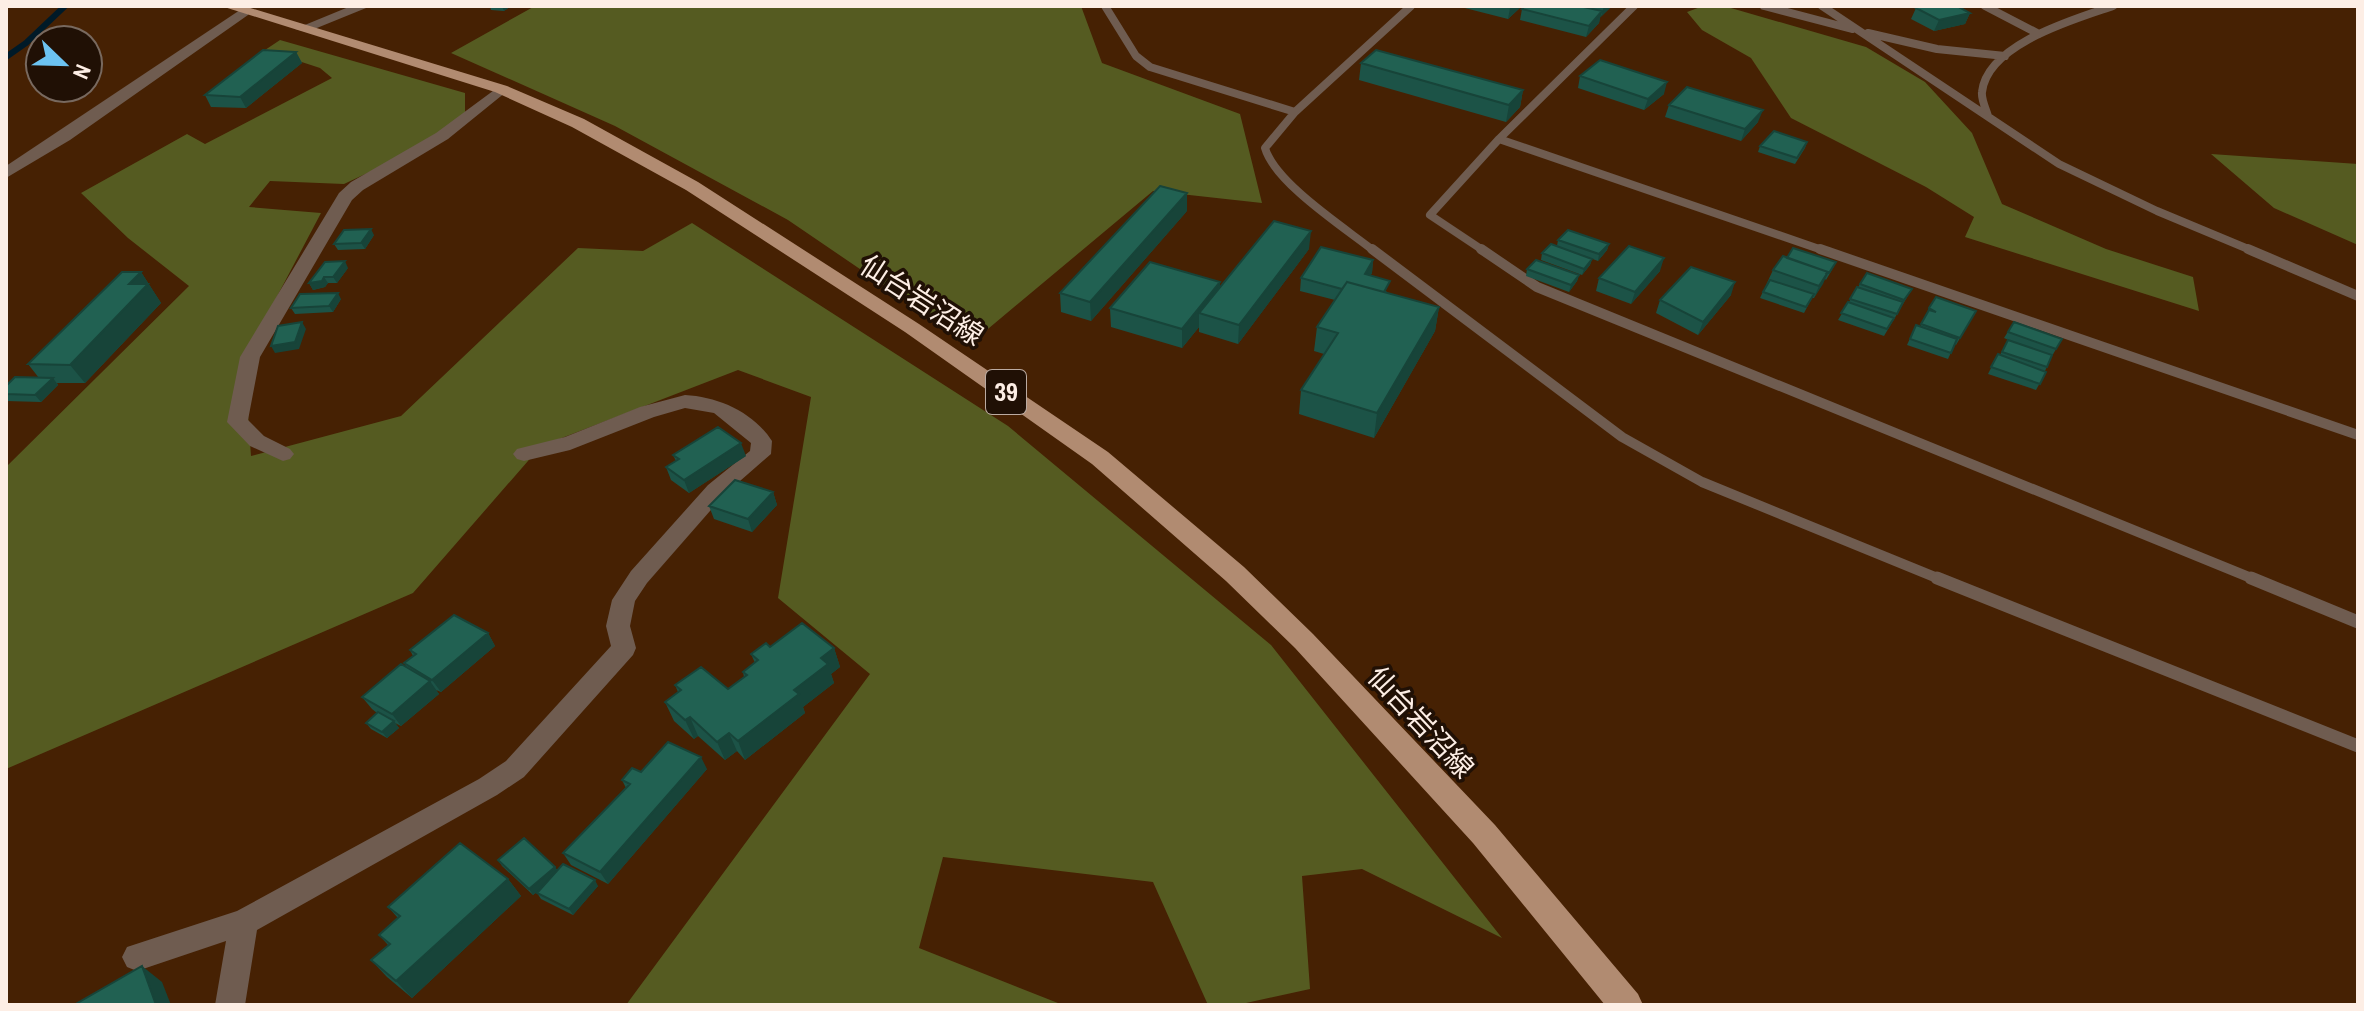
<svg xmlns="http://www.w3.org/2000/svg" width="2364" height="1011" viewBox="0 0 2364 1011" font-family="'Archivo Narrow','Noto Sans JP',sans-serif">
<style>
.green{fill:#555b21}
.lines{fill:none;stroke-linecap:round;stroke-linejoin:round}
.stream{stroke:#001a28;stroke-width:6}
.lane-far2{stroke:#6f5c50;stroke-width:8}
.lane-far1{stroke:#6f5c50;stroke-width:10}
.lane{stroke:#6f5c50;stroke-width:13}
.street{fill:#6f5c50;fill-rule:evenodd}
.primary{fill:#b18b71;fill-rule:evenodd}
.wall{fill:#1c5347}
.shaded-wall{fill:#174439}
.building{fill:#216152;stroke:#174439;stroke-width:2}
.labels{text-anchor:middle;stroke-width:7;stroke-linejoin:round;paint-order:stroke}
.shield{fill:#201005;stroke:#bbaba2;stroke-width:2}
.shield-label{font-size:26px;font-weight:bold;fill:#fdeee5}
.street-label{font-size:28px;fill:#fdeee5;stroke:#201005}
</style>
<rect width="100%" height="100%" fill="#462103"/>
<path class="green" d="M535,6h546l21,57 138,51 22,89 -109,-12 -183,153 -182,-124 -173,-94 -164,-73z
M1703,6h21l142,41 59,35 47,51 30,71 104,45 87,28 6,34 -234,-74 9,-20 -48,-30 -135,-69 -40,-60 -49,-28 -15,-18z
M280,40l185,53v22l-55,38 -66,31 -74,-3 -21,26 72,6 -77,146 7,97 150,-40 177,-168 65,3 49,-28 316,203 263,219 231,293 -140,-69 -60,7 8,113 -73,16h-29l-55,-123 -210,-25 -24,91 144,57h-437l244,-331 -92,-76 33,-201 -73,-27 -197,76 -128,147 -407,176v-302l183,-181 -61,-48 -47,-45 106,-59 18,10 127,-66 -12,-10 -55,-18z
M2211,154l147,10v81l-84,-37z"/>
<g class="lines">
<path class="stream" d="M6,57l20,-14 39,-37"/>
<path class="lane-far2" d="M1105,6l31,50 14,11 145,45
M1764,6l88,23
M1822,6l237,158 98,47 96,40
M1985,6l54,28
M1868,33l69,16 68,7
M1988,116c-2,-7 -7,-17 -6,-24 5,-48 93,-73 131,-86
M1499,139l135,-133
M1374,251c-29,-23 -99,-68 -109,-103l30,-36 116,-106
M1484,251l-54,-36 69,-76 326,112"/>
<path class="lane-far1" d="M1372,249l250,188 80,45 240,98
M1481,249l56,38 719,293
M1820,249l538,186
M2248,249l110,47"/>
<path class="lane" d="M1937,578l421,168
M2251,578l107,44"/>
<path class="street" d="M351,6h20l-64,26 -12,-3z
M243,8l7,4 -2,3 -178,125 -64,38v-12z
M501,85l7,4 -2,3 -58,47 -85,51 -11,10 -92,157 -12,63 16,16 26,13 4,5 -4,5 -7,2 -33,-15 -23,-24 13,-65 99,-164 12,-11 85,-49z
M685,395c34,2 68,17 87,46l-1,13 -47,41 -77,88 -12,18 -5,25 6,22 -3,7 -109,122 -27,18 -240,135 -12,75h-30l11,-64 -89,30 -10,-4 -5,-10 5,-10 110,-36 242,-132 27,-18 105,-115 -5,-20 6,-26 19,-29 77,-86 42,-34 1,-8 -37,-30 -29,-5 -31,9 -84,33 -46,11 -7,-2 -4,-5 4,-5 48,-12 75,-30z"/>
<path class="primary" d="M221,6h23l263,80 77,33 114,63 221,142 189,128 136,115 69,67 182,191 143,169 5,11h-38l-132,-162 -178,-195 -69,-67 -134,-117 -187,-132 -219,-142 -114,-63 -77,-35z"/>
</g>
<path class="wall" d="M490,6h21l-7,5 -13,-1z
M1457,6h65l-14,13z
M1526,6h86l-12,11 -1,6 -13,14 -66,-17 2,-11z
M1916,8l54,5 -5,11 -31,7 -23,-12z
M296,52l6,11 -56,45 -35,-1 -6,-12z
M1361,63l162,27 -3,17 -14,15 -147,-42z
M1580,76l84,18 -20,16 -66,-22z
M1669,105l89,17 -17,19 -76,-24z
M1807,142l-2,6 -10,16 -37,-12 2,-6z
M1187,211l-96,110 -30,-9 -1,-19z
M374,235l-9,14 -27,1 -4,-6z
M1558,240l51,4 -2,6 -9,11 -41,-15z
M1309,249l-71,95 -39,-12v-5l-17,21 -71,-21 -1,-19 110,-21z
M1542,253l50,6 -2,6 -8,10 -41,-15z
M1787,258l49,4 -3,6 -7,12 -1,-1 -11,19h-2l-8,15 -44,-15 13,-28z
M1373,260l-1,13 -2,3 18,17 51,14 -4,24 -61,107 -75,-24 2,-24 23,-36 -10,-3 3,-24 18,-27 -35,-9 1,-13z
M348,268l-11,15h-9l-3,4 -12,3 -4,-7z
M1527,269l52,6 -2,6 -8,11 -43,-16z
M1660,271l-29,33 -35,-13 3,-13z
M141,272l20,31 -76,80h-28l1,2 -17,17 -35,-1v-15l33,-8 -11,-14z
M1860,284l52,5 -28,47 -46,-16z
M1731,295l-33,40 -42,-22 4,-13z
M341,299l-8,13 -38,2 -4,-6z
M1929,308l47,3 -20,34 -1,-1 -7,15 -41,-14 9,-20 4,2z
M2014,322l48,17 -10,17 -7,15 1,1 -10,18 -48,-16 10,-20 2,1 8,-15 8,3 -12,-5z
M673,455l73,1 -57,37 -18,-13 -5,-13 10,-6z
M773,492l4,13 -25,27 -38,-13 -5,-13z
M488,633l7,13 -54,46 -5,-2 3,4 -38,32 -6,-3 4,5 -12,10 -16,-9 -5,-6 11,-10 -5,-4 -10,-12 45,-29 -3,-5 9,-7 -3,-6z
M770,647l64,1 6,19 -9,7 3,9 -31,24 2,6 -60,47 -8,-9 -12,9 -27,-24 -4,3 -20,-18 -9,-19 13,-10 -3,-7 53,4 16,-12 -1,-5 12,-9 -4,-9z
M707,769l-99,115 -37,-19 -8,-12 63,-65 -4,-8 19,-8z
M498,860l57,7 2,3 41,16 -25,29 -32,-16 -4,-6v-1l-4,3 -31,-29z
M508,879l13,17 -109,102 -25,-21 -16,-17 17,-15 -9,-10 19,-17 -10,-11z"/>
<path class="shaded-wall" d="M502,6h9l-7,5z
M1512,6h10l-14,13 2,-11z
M1604,6h8l-11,11z
M1602,11l-3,12 -13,14 3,-11z
M1970,13l-5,11 -31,7 5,-11z
M296,52l6,11 -56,45 -6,-11z
M1667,82l-3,12 -20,16 4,-11z
M1523,90l-3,17 -14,15 3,-17z
M1763,110l-5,12 -17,19 4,-12z
M1187,193v18l-96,110 -1,-19z
M371,229l3,6 -9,14 -4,-6z
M1311,231l-2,18 -71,95 1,-19z
M1609,244l-2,6 -9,11 1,-7z
M1664,258l-4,13 -29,33 4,-12z
M1592,259l-2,6 -8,10 2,-6z
M1373,260l-1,13 -9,14 2,-13z
M345,261l3,7 -11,15 -4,-6z
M141,272l20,31 -76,80 -15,-18 59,-81z
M1828,272l-5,12 -9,14 5,-12z
M1579,275l-2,6 -8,11 2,-7z
M324,277l4,6 -3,4 -12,3 -4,-7z
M1220,282v18l-21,13v14l-17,21v-19z
M1735,282l-4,13 -33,40 5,-13z
M338,293l3,6 -8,13 -4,-6z
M1439,307l-4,24 -61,107 3,-25z
M302,322l4,7 -7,20 -24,4 -4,-7z
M53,378l5,7 -17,17 -6,-7z
M741,443l5,13 -57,37 -5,-13z
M773,492l4,13 -25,27 -4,-13z
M488,633l7,13 -54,46 -9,-12z
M834,648l6,19 -9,7 3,9 -31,24 2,6 -60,47 -7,-19 56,-51 27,-32z
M430,681l9,13 -38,32 -9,-12z
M690,717l8,19 -4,3 -9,-19z
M394,721l5,7 -12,10 -5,-6z
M729,733l8,18 -12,9 -8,-18z
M701,757l6,12 -99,115 -8,-12z
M555,867l4,6 -26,22 -4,-6z
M508,879l13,17 -109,102 -16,-17z
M595,880l3,6 -25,29 -4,-6z
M142,966l20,16 9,23h-15z"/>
<path class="building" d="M1526,6h53l23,5 -13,15 -67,-17z
M1924,6h33l13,7 -31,7 -23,-12z
M263,50l33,2 -56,45 -35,-2z
M1376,50l147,40 -14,15 -148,-42z
M1600,60l67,22 -19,17 -68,-23z
M1687,87l76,23 -18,19 -76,-24z
M1774,131l33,11 -10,16 -37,-12z
M1160,186l27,7 -97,109 -30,-9z
M1274,221l37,10 -72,94 -40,-12z
M371,229l-10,14 -27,1 10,-14z
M1568,230l41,14 -10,10 -41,-14z
M1551,244l41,15 -8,10 -42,-16z
M1629,246l35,12 -29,34 -36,-14z
M1321,247l52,13 -8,14 25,7 -6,11 -37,-10 -5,7 -41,-11z
M1793,248l43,14 -7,11h-2l1,-1 -41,-14z
M1783,256l45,16 -9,14 -46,-16z
M1536,260l43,15 -8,10 -44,-16z
M345,261l-12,16h-9l-2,4 -13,2 16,-21z
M1150,262l70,20 -38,47 -72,-21z
M1691,267l44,15 -32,40 -43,-22z
M122,272h19l-12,12h19l-78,81 -42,-1z
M1867,273l45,16 -8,11 -44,-16z
M1770,280l44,14 -8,13 -43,-15z
M1347,282l92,25 -62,106 -76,-23 37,-57 -21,-6z
M1857,287l46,15 -6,12 -47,-15z
M338,293l-9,13 -38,2 9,-14z
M1936,297l40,14 -16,27 -39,-14 8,-14 7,2 -7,-4z
M1848,302l46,16 -7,11 -46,-16z
M302,322l-7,20 -24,4 7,-20z
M2014,322l48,17 -6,10 -48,-17z
M1916,325l41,14 -6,14 -41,-14z
M2008,340l44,15 -5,12 -45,-15z
M1998,354l48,18 -6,12 -49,-17z
M15,377l38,1 -18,17 -29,-1v-8z
M718,427l23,16 -57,37 -18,-13 13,-8 -6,-4z
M735,480l38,12 -25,27 -39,-13z
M454,615l34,18 -56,47 -28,-17 12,-9 -6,-4z
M802,623l32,25 -13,10 7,6 -34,26 5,4 -61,47 -9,-8 -12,9 -27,-25 -5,3 -20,-18 16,-12 -6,-5 26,-18 27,22 19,-14 -4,-3 15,-12 -7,-6 15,-11 4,4z
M401,664l29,17 -38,33 -30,-17z
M378,712l16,9 -12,11 -16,-9z
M668,742l33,15 -101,115 -37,-19 67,-69 -8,-4 10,-12 9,4z
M524,838l31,29 -26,22 -31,-29z
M460,843l48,36 -112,102 -25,-21 19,-16 -11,-9 21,-19 -12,-9z
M563,864l32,16 -26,29 -32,-16z
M142,966l14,39h-82z"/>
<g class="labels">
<rect class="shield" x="986" y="370" width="40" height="44" rx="6"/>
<g class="shield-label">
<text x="1006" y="401">39</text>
</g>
<g class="street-label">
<text transform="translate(922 300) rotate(33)" y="10">仙台岩沼線</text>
<text transform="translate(1421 722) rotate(47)" y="10">仙台岩沼線</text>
</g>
</g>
<rect width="2364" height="1011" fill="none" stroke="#fdeee5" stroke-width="16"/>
<g transform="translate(64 64) rotate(113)"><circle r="38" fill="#201005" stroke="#78695f" stroke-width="2"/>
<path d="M0-6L14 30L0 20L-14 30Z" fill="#6cc3f2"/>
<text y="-12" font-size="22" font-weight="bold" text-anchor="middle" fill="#fdeee5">N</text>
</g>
</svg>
